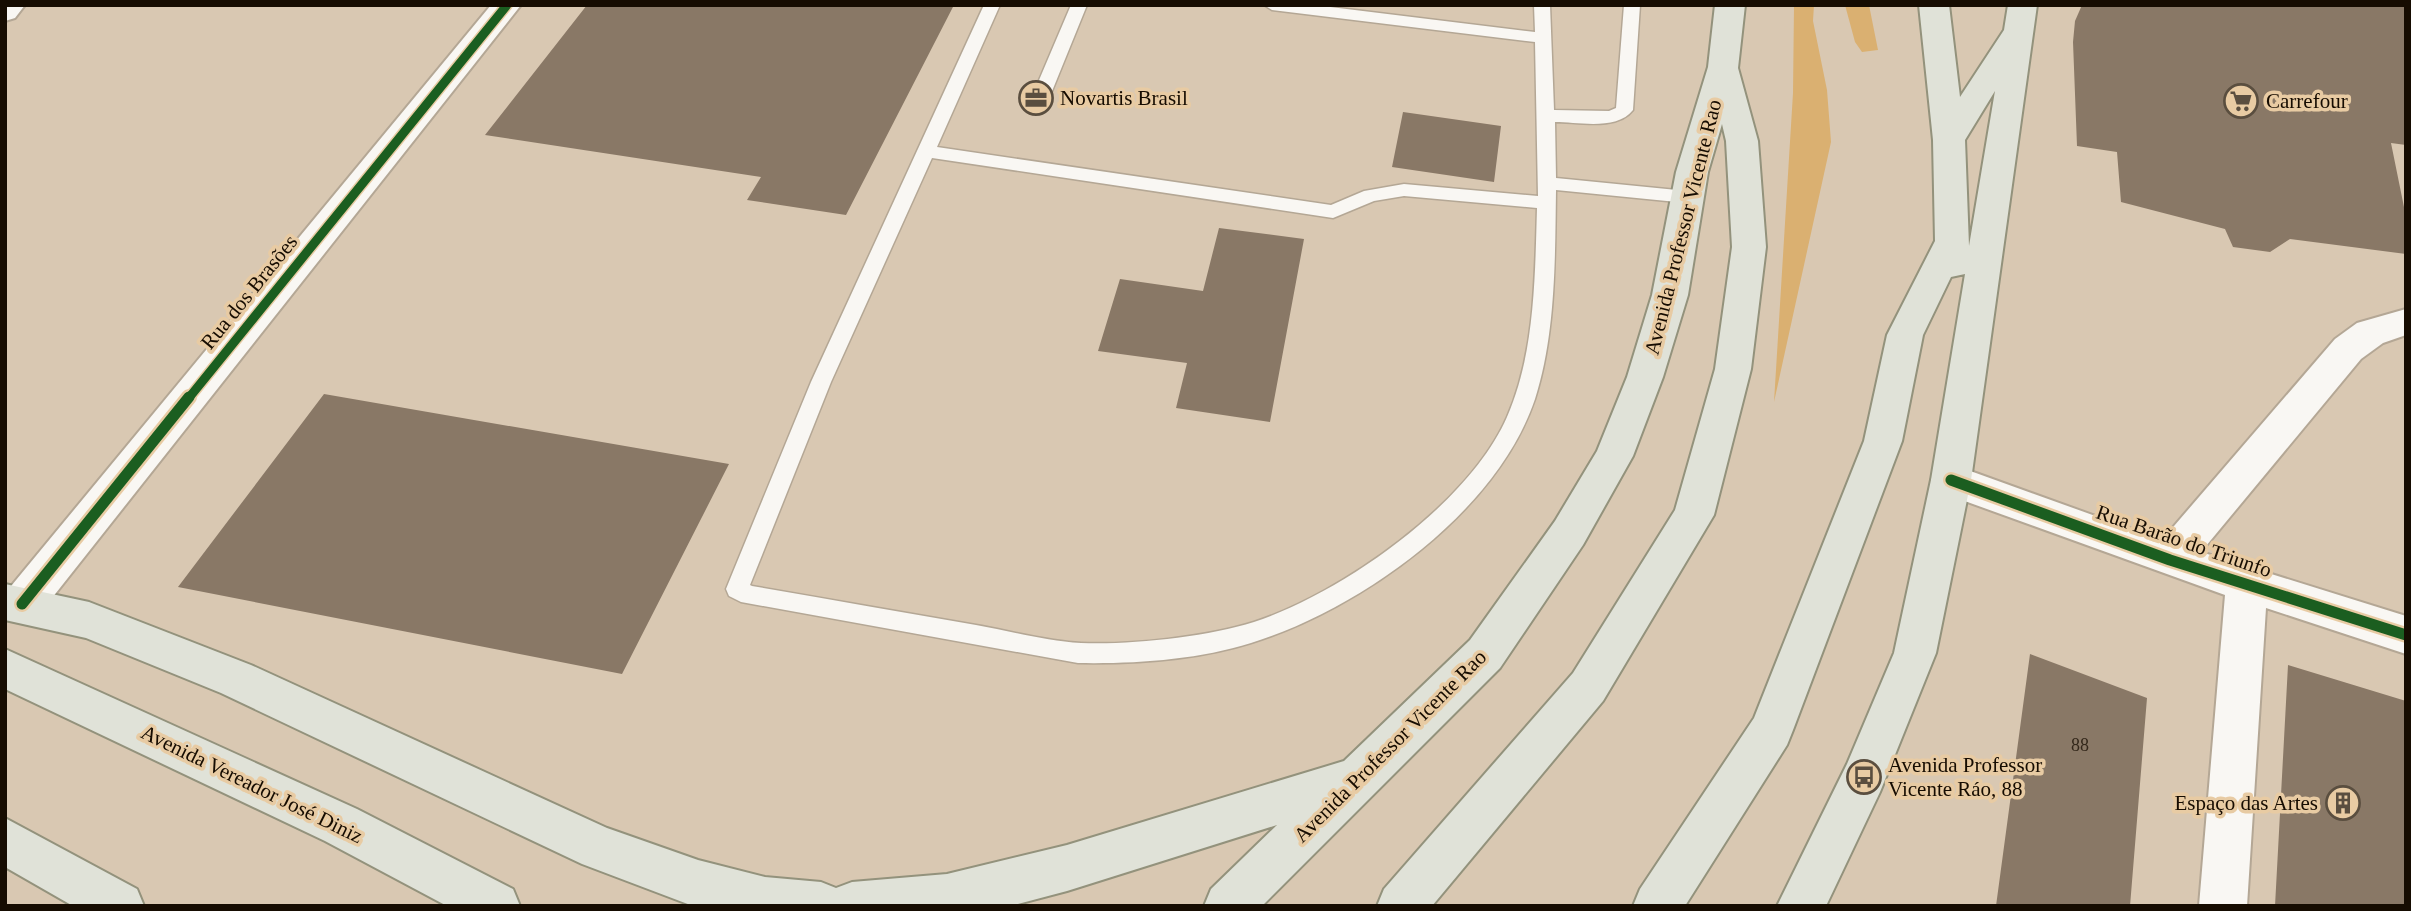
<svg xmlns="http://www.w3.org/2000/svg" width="2411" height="911" viewBox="0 0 2411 911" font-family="Georgia,serif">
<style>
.green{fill:#dab071}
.building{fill:#897866}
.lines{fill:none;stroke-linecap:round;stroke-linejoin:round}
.lane-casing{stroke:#b4a795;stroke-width:3}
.street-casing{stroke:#b4a795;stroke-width:4}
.primary-casing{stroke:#93927c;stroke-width:4}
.lane{fill:#f9f7f3;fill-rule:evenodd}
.street{fill:#f9f7f3;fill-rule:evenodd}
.primary{fill:#e0e2d8;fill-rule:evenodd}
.cycleway-far1-casing{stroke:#e8cba3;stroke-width:12}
.cycleway-casing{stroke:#e8cba3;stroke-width:16}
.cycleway-far1{stroke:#1b5e20;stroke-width:9}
.cycleway{stroke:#1b5e20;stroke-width:11}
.labels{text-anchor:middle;stroke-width:7;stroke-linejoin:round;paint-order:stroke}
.number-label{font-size:18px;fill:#33271a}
.poi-label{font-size:21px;fill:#160c01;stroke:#e8cba3;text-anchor:start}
.street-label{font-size:21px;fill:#160c01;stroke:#e8cba3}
</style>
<rect width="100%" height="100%" fill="#d9c8b2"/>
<path class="green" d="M1794,5h20l-1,16 14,69 4,52 -57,260 19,-309z
M1845,5h24l9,45 -16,2 -7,-10z"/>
<path class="building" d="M587,5h367l-108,210 -99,-15 14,-23 -276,-42z
M2082,5h324v140l-15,-2 15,74v37l-116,-15 -20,13 -37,-5 -8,-18 -104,-27 -4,-50 -40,-6 -4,-104 2,-21z
M1403,112l98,14 -7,56 -102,-15z
M1219,228l85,11 -34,183 -94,-14 11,-45 -89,-12 22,-72 83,12z
M324,394l405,70 -107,210 -444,-87z
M2030,654l117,44 -17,208h-134z
M2288,665l118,36v205h-131z"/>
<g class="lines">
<g class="lane-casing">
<path id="lane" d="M984,5h16l-63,142 394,58 33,-14 40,-7 134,12 -3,-154 -263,-32 -8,-5h50l221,27 -1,-27h16l4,105 55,1 7,-3 8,-103h16l-7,105c-16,21 -55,12 -78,12l1,56 131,13 6,2 3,4 -3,4 -6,2 -131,-13c-1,67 0,144 -21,209 -38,113 -174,210 -284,244 -54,17 -117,21 -173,20l-337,-61 -12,-6 -3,-7 85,-207zM932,158l401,60 41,-17 30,-5 133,12c-2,68 -2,146 -30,209 -38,87 -165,176 -253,205 -48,15 -123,23 -173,21 -35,-2 -71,-12 -105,-18 -74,-13 -149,-26 -224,-39l-2,-1 81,-203z
M1071,5h16l-41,101 -3,4h-12l-3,-4z"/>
</g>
<g class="street-casing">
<path id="street" d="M5,5h20l-10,13 -10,3z
M491,5h30l-484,612 -15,5 -15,-5v-26z
M2406,309v26l-23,8 -22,16 -160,193 205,64v38l-140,-46 -19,298h-48l26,-311 -288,-104 -6,-11 6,-11 14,-5 211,76 173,-201 22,-16z"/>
</g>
<g class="primary-casing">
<path id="primary" d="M1715,5h30l-7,63 20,73 8,106 -15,122 -37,146 -111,186 -171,205h-55l7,-17 189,-216 102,-163 40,-141 17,-122 -6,-106 -4,-17 -14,48 -20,123 -25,82 -30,79 -50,89 -83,123 -238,238h-58l7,-17 66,-64 -210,66 -57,15h-317l-111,-42 -361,-171 -135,-55 -81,-18v-36l84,18 162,63 356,163 91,32 67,17 56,5 15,6 16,-6 95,-8 120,-29 277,-84 126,-121 85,-119 42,-70 30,-74 25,-82 24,-123 32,-105z
M1919,5h30l11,92 44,-67 4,-25h29l-66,475 -35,173 -56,139 -54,114h-49l70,-142 47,-111 37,-173 34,-206 -14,3 -28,58 -21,106 -109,289 -6,15 -102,161h-52l7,-17 114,-171 110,-277 23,-106 48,-94 -2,-101zM1995,91l-26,155 -4,-106z
M5,649l352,160 156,80 7,17h-73l-122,-65 -320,-152z
M5,818l132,71 7,17h-71l-68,-39z"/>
</g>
<use href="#lane" class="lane"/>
<use href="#street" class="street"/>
<use href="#primary" class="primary"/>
<g class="cycleway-far1-casing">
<path id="cycleway-far1" d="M188,399l319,-394"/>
</g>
<g class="cycleway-casing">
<path id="cycleway" d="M1951,480l219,80 236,75
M22,604l167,-207"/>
</g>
<use href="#cycleway-far1" class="cycleway-far1"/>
<use href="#cycleway" class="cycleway"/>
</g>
<defs>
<g id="office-ring" transform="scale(1.75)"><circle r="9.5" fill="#e8cba3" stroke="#5a4e3f" stroke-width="1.5"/><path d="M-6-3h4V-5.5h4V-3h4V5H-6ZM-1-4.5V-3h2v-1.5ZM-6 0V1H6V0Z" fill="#5a4e3f"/></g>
<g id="supermarket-ring" transform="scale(1.75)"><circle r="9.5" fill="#e8cba3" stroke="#5a4e3f" stroke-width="1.5"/><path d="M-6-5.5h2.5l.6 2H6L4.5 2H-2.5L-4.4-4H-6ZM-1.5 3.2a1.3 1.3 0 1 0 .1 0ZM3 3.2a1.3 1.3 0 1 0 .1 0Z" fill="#5a4e3f"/></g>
<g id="bus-ring" transform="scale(1.75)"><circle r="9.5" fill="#e8cba3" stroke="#5a4e3f" stroke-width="1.5"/><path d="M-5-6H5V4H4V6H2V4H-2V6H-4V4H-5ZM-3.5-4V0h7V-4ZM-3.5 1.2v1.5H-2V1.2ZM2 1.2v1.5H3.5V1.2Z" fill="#5a4e3f"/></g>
<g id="building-ring" transform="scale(1.75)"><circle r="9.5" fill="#e8cba3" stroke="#5a4e3f" stroke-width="1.5"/><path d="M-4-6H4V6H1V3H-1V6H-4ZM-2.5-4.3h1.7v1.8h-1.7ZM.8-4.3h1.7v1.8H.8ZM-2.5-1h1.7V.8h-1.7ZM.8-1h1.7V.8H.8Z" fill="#5a4e3f"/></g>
</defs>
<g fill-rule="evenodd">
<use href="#office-ring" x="1036" y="98"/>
<use href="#supermarket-ring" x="2241" y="101"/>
<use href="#bus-ring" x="1864" y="777"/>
<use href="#building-ring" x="2343" y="803"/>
</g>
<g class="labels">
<g class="number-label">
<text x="2080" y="751">88</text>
</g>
<g class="poi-label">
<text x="1060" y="105">Novartis Brasil</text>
<text x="2266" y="108">Carrefour</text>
<text x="1888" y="772">Avenida Professor<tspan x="1888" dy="24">Vicente Ráo, 88</tspan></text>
<text x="2318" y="810" text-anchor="end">Espaço das Artes</text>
</g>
<g class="street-label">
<text transform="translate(1683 227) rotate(-76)" y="7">Avenida Professor Vicente Rao</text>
<text transform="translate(249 292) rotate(-51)" y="7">Rua dos Brasões</text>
<text transform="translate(2184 541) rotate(19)" y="7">Rua Barão do Triunfo</text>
<text transform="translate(1390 746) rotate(-45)" y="7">Avenida Professor Vicente Rao</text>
<text transform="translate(252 784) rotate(26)" y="7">Avenida Vereador José Diniz</text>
</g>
</g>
<rect width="2411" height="911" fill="none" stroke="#160c01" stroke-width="14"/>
</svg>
